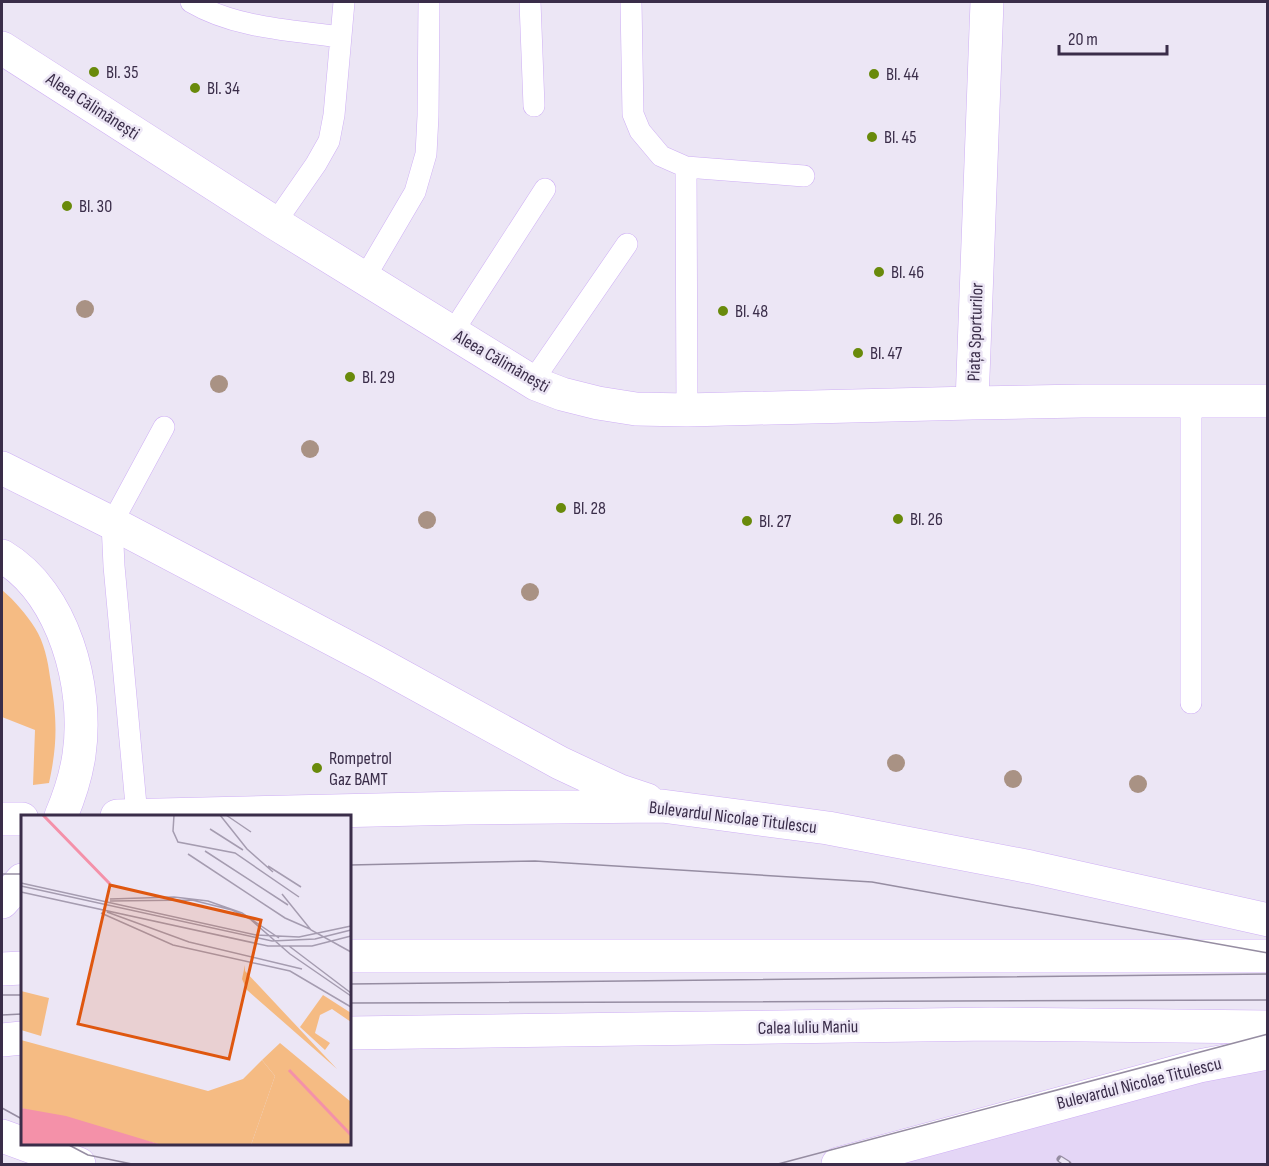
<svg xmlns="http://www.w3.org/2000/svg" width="1269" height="1166" viewBox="0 0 1269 1166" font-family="'Sofia Sans Condensed',sans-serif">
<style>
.built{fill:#e4d6f6}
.grass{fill:#f5bb83}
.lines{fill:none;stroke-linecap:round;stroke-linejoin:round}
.lane-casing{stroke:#ceaef5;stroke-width:22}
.street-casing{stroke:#ceaef5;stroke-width:34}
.secondary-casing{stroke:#ceaef5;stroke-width:34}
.primary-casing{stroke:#ceaef5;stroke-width:34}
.lane{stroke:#fff;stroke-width:21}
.street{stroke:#fff;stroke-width:33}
.secondary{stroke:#fff;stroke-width:33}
.primary{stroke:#fff;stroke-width:33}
.tram{stroke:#968da2;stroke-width:1.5}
.rail-casing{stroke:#968da2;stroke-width:7}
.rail{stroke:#ece6f5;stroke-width:4.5;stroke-dasharray:14;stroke-linecap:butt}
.tree{fill:#a99284}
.poi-dot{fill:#698a0b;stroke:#ece6f5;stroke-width:2}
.labels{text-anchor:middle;stroke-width:5;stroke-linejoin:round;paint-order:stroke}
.poi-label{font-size:18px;fill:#3a2d49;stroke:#ece6f5;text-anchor:start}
.street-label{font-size:18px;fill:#3a2d49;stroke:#ece6f5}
.inset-river{fill:none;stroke:#f491a9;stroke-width:3}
.inset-road{fill:none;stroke:#a59cb0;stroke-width:1.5}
.view{fill:#df570f;fill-opacity:0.15;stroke:#df570f;stroke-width:3}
.inset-edge{fill:none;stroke:#3a2d49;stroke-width:3}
</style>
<rect width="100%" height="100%" fill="#ece6f5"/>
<path class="built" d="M1267,1063v101h-391z"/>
<path class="grass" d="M2,590c13,11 24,24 33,38 9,14 13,33 15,49 7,40 8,65 -1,106l-16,2 2,-55 -33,-13z"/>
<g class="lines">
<g class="lane-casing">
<path id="lane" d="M191,2c44,26 99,28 149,35
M530,2l4,104
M631,2l2,112 7,17 21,25 25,11 118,9
M686,167l1,243
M275,223l41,-59 13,-23 5,-26 10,-113
M364,279l51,-87 11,-38 2,-38 1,-114
M452,333l93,-144
M532,382l95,-138
M1191,703v-303
M137,816l-23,-250 -2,-43 52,-96"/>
</g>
<g class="street-casing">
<path id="street" d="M987,2l-15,401 110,-2h186
M2,48l273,175 261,161 26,10 36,9 38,6 51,1 285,-7"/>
</g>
<g class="secondary-casing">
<path id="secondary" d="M2,468l110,55 264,139 184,101 60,28 27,9
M2,556c62,37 87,131 77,199 -3,21 -10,42 -18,61
M117,816l348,-8 197,-2 166,22 203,39 237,53
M2,819h20
M2,902l20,-22
M2,1136l77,28
M838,1164l361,-98 69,-13"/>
</g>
<g class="primary-casing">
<path id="primary" d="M350,956h918
M2,969l20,-1
M350,1033l641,-9 277,3
M2,1040l20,-2"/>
</g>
<use href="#lane" class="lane"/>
<use href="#street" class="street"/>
<use href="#secondary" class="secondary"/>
<use href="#primary" class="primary"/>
<path class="tram" d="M350,865l185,-4 337,21 396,71
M2,874h20
M350,984l918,-10
M2,995h20
M350,1003l918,-3
M2,1015l20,-1
M2,1108l20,11
M67,1144l21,11 44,9
M778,1164l490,-130"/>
<g class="rail-casing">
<path id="rail" d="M1060,1159l8,5"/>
</g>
<use href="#rail" class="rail"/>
</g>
<g class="tree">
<circle cx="85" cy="309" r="9"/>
<circle cx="219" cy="384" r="9"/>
<circle cx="310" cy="449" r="9"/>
<circle cx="427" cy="520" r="9"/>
<circle cx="530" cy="592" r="9"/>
<circle cx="896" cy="763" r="9"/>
<circle cx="1013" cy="779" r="9"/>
<circle cx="1138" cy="784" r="9"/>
</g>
<g class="poi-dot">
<circle cx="94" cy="72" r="6"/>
<circle cx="874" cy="74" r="6"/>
<circle cx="195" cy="88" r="6"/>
<circle cx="872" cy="137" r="6"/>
<circle cx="67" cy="206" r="6"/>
<circle cx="879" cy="272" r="6"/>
<circle cx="723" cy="311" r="6"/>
<circle cx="858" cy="353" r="6"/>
<circle cx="350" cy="377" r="6"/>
<circle cx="561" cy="508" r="6"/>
<circle cx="898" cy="519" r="6"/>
<circle cx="747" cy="521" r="6"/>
<circle cx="317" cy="768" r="6"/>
</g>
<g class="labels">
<g class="poi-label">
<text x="106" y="78">Bl. 35</text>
<text x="886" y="80">Bl. 44</text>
<text x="207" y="94">Bl. 34</text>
<text x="884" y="143">Bl. 45</text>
<text x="79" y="212">Bl. 30</text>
<text x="891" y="278">Bl. 46</text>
<text x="735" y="317">Bl. 48</text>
<text x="870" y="359">Bl. 47</text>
<text x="362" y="383">Bl. 29</text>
<text x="573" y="514">Bl. 28</text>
<text x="910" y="525">Bl. 26</text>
<text x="759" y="527">Bl. 27</text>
<text x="329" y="764">Rompetrol<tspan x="329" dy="21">Gaz BAMT</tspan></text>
</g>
<g class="street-label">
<text transform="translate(93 106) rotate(33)" y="6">Aleea Călimănești</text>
<text transform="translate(975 332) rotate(-88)" y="6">Piața Sporturilor</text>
<text transform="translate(502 361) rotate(30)" y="6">Aleea Călimănești</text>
<text transform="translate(733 817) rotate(7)" y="6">Bulevardul Nicolae Titulescu</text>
<text transform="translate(808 1027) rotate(-1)" y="6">Calea Iuliu Maniu</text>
<text transform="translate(1139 1083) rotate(-14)" y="6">Bulevardul Nicolae Titulescu</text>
</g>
</g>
<g transform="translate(21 815)">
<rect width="330" height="330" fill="#ece6f5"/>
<path d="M224,150v6l92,98 -90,-79 -5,-11zM302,180l28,18v9l-19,-13 -12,6 -5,18 15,10 -5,7 -25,-23zM259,228l71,59v43h-100l24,-69 -13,-16z" fill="#f5bb83"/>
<path d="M0,176l28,7 -8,38 -20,-6zM0,225l187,51 35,-12 19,-19 13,16 -24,69h-89l-141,-37z" fill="#f5bb83"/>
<path d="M0,293l45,8 96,29h-141z" fill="#f491a9"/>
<path class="inset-river" d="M22,0l67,69M268,255l62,65"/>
<path class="inset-road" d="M153,0l-1,16 5,11 57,11 64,44M199,0l27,34 26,23M205,0l25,17M189,14l33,21M184,36l83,54M167,39l97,64 25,11M247,51l33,21M0,68l235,52 43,2 52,-11M0,71l251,55 43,-2 36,-9M0,77l247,54h44l39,-10M261,79l29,36 40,22M89,84l64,-2 34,4 34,12 37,25M89,86l82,-1 40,10 18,9 40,35 61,42M86,97l82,30 113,27M80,98l72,32 117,26 61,36M268,131l62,47"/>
<path class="view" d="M89,70l151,35 -32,139 -151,-35z"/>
<rect width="330" height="330" class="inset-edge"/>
</g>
<rect width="1269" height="1166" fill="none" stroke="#3a2d49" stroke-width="6"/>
<path d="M1059 45v9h108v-9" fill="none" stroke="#3a2d49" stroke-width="3"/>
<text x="1068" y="45" font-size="18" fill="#3a2d49" stroke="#ece6f5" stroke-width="4.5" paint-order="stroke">20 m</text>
</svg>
